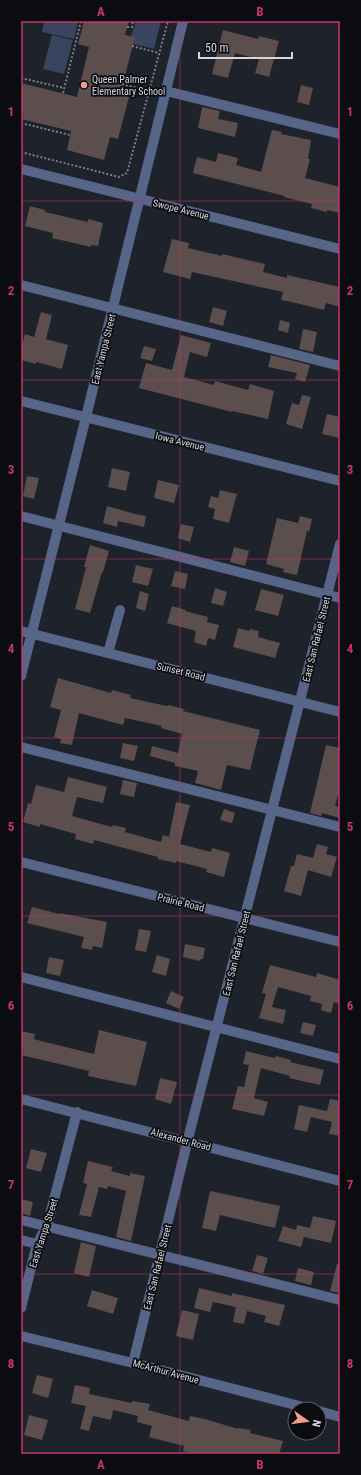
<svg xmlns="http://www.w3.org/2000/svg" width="361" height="1475" viewBox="0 0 361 1475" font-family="'Roboto Condensed',sans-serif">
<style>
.green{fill:#39445e}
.building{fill:#5b4e4c}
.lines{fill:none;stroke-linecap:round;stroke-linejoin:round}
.path{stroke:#7b7e86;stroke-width:2;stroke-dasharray:2 2;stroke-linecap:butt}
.minor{stroke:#566588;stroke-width:10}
.grid{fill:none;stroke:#c5356e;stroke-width:1;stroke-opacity:0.55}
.poi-dot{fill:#f59c90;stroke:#0a0c10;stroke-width:1.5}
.labels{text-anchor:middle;stroke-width:3.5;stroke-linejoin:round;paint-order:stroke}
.poi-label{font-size:10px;fill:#d5d7dd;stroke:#0a0c10;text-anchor:start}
.street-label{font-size:10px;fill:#d5d7dd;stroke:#0a0c10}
.neatline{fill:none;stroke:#c5356e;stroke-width:1.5}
.grid-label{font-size:13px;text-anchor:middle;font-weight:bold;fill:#c5356e}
</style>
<rect width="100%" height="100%" fill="#1e222b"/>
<path class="green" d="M44,21h34l-4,18 -32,-7z
M136,21h25l-7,28 -21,-5 -2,-8z
M52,35l21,5 -9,34 -21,-5z"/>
<path class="building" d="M84,21h45l-4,14 10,2 -14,54 9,2 -12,46 -8,-2 -6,23 -37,-10 4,-19 -50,-12v-36l56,14 12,-50 -11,-3z
M223,30l35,9 1,-3 20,5 -10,36 -14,-4 4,-14 -24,-6 -7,25 -16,-4z
M301,85l12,3 -4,17 -12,-3z
M202,107l18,4 -2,8 20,4 -3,14 -37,-9z
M272,130l10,2 -1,2 30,6 -3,19h2l-5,19 35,9v26l-13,-3v2l-16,-4 1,-4 -28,-7 1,-1 -92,-23 4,-16 19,5 2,-9 20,5 -2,7 25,7z
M30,206l15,4v2l43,10v-3l15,4 -5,23 -7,-1v2l-39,-9 1,-5 -28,-7z
M172,239l17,4 -1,5 34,8v-2l43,10 -2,8 24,6v-3l53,12v20l-14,-4 -2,7 -28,-7 -15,-3 2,-8 -91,-20 -2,7 -27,-7z
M213,307l14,4 -4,15 -14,-4z
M41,312l11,3 -6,24 22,6 -6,24 -26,-7v2l-15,-4v-12l4,-14 9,3z
M280,320l10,3 -2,10 -10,-3z
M303,329l14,3 -4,20 -14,-3z
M181,335l30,8 -4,14 -17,-5 -6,25 30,8 1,-4 33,9 2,-6 24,7 -6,28 -36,-8v1l-93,-24 7,-25 26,7z
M144,346l12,3 -4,12 -12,-3z
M271,355l39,10 -5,17 -10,-3 2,-6 -29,-6z
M302,395l9,2 -9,32 -16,-5 6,-21 7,2z
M327,414l13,3v21l-18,-4z
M112,468l18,4 -4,19 -18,-4z
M27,476l12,2 -5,21 -11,-3z
M158,480l21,5 -5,18 -20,-5z
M220,490l17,4 -8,29 -16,-4 2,-10 -7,-2 3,-11 7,2z
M107,506l28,8 11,2 -2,11 -26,-6 -1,6 -14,-4z
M300,516l12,3 -3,13 -2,-1 -10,44 -14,-3 1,-3 -18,-5 11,-46 21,5z
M181,524l13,3 -4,15 -12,-4z
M90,545l19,6 -6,21h-1l-12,41 -15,-4 11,-42h-2z
M234,547l15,4 -4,15 -15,-4z
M136,565l17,4 -5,17 -16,-4z
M175,571l13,3 -3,15 -14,-3z
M215,588l12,4 -4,14 -12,-3z
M261,589l23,6 -6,21 -23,-6z
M140,591l9,3 -4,17 -9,-3z
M172,606l14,4 -1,1 23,6 -1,5 12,3 -4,15 -7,-2 -2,8 -12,-4 2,-11 -29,-8z
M238,628l11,3 1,-2 9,2 -1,6 22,6 -5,15 -42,-11z
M58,678l53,15 1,-3 19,5 -1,3 37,8 1,-1 16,4 -1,2 77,19 -10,40 -23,-5 -6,25 -26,-7 3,-12 -23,-5v-3l-25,-7 2,-10 26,7 4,-19 -21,-6 1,-2 -37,-8 -2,7 -44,-12 -7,32 -12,-2 1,-4 -7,-2 7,-27 -11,-3z
M123,743l15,3 -4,15 -14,-3z
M326,745l14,3v40l-5,18 5,1v11l-18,-5 -1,3 -11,-3z
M68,777l39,10 -4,16 -26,-6 -5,19 40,11 1,-2 13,3 -1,4 36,10 2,-7 6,2 7,-35 14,3 -10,39 31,8 1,-4 18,5 -6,24 -18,-5 1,-3 -31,-8v2l-18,-4v-2l-64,-17 -1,4 -18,-5 1,-5 -36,-10v3l-17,-5 5,-19 3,1 5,-19 28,7z
M123,780l14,3 -3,14 -14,-3z
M224,809l11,4 -3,10 -12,-3z
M317,844l11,3 -2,7 11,3 -6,20 -23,-7 -7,26 -17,-5 7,-25h3l3,-12 16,4z
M32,907l27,7v-1l48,9 -5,26 -9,-2 -1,4 -11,-2 3,-11 -57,-14z
M139,929l12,2 -5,21 -11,-2z
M185,944l20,4 -2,11h-2l-1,2 -17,-4z
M157,955l13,4 -4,17 -14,-4z
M49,957l15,3 -4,16 -14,-3z
M270,965l46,12 1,-4 23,7v24l-6,-2 -3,11 -10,-3 1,-6 -12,-3 1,-5 -33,-9 -6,20 14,3 -3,14 -24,-6 7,-24 -4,-1z
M171,991l13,6 -5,12 -13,-6z
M303,1022l13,3 -3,11 -13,-3z
M99,1030l48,12 -11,44 -48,-10 1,-5 -68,-16v-24l14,3 -1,5 7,2 53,13z
M246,1051l29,7 1,-2 15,4 -1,2 34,8 -4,15 -31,-7 1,-2 -29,-8 -7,30 14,4 -4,14 -32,-7 6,-23 6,1 5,-22 -6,-1z
M160,1078l17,4 -6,22 -16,-5z
M330,1099l10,2v35l-11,-2 3,-12 -21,-5 -4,15 -13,-3 5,-24 28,6z
M31,1149l16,4 -6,19 -15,-4z
M88,1161l25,6 -2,4 19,5v-3l15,3 -14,65 -15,-4 10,-46 -18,-5 -1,3 -8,-2 -8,30 -12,-2 8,-31 -4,-1z
M210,1191l70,15 -5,22 -55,-13 -4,16 -14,-3z
M21,1199l12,3 -3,14 -9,-3z
M313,1216l23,5 -5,22 -27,-6 -3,10 -23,-6 5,-15 13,4 1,-5 13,3z
M81,1242l15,4 -7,31 -15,-4z
M257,1255l11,3 -5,16 -11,-3z
M337,1264h3v29l-10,-2z
M298,1268l16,4 -3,13 -16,-4z
M199,1288l33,8v-3l53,12 -6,21 -15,-4 2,-6 -19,-5 -3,13 -11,-2 3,-15 -23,-5 -3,10 -16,-4z
M92,1290l26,8 -5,16 -26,-8z
M182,1310l17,4 -6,26 -17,-4z
M37,1375l16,4 -5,19 -16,-5z
M75,1385l15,3 -1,6 43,9v-2l18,3 -2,6 41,11 1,-5 15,3 33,10v-1l13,2 -1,3 33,8 -4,13h-84l-12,-3 1,-5 -35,-9 3,-11 -15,-4 1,-6 -25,-6 -2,10 -18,-4 -4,15 -9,-2 6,-23 -15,-3z
M29,1415l19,5 -6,20 -18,-5z"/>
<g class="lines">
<path class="path" d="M127,27h5l1,-6
M132,46l27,7
M21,78l43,10
M122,84l28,7
M63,93l18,-72
M21,123l49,12
M21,152l98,25 8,-4 41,-152"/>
<path class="minor" d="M166,91l174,43
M21,169l319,80
M21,285l319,81
M21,401l319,80
M21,516l319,82
M21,631l319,81
M108,653l12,-43
M21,676l65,-259 97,-396
M21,747l319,80
M21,862l319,80
M21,977l319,82
M21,1099l319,82
M21,1220l319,80
M21,1240l16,4
M21,1308l16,-64 10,-18 30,-114
M21,1336l112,27 178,46
M133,1363l58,-236 149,-583
M319,1411l21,6"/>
</g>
<path class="grid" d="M180,21v1433M21,201h319M21,380h319M21,559h319M21,738h319M21,916h319M21,1095h319M21,1274h319"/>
<circle class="poi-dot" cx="84" cy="85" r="4"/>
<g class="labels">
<g class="poi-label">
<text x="92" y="83">Queen Palmer<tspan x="92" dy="12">Elementary School</tspan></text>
</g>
<g class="street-label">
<text transform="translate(181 209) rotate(14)" y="4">Swope Avenue</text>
<text transform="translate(103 349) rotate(-76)" y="4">East Yampa Street</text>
<text transform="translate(180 441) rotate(14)" y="4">Iowa Avenue</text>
<text transform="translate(316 639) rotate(-76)" y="4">East San Rafael Street</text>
<text transform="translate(181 671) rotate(14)" y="4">Sunset Road</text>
<text transform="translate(181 902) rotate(14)" y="4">Prairie Road</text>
<text transform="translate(236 953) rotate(-76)" y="4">East San Rafael Street</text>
<text transform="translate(181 1139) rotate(15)" y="4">Alexander Road</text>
<text transform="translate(43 1233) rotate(-72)" y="4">East Yampa Street</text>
<text transform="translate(157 1267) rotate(-76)" y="4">East San Rafael Street</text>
<text transform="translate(166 1371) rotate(15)" y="4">McArthur Avenue</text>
</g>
</g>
<rect width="361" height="1475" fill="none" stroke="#0a0c10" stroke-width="44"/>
<g transform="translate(307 1421) rotate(104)"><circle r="19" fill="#0a0c10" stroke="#5b5d62"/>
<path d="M0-3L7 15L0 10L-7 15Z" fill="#f59c90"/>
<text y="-6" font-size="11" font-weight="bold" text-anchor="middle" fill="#d5d7dd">N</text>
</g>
<path d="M199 52v6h93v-6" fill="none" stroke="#d5d7dd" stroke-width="2"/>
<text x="205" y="52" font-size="12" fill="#d5d7dd" stroke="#0a0c10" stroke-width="3" paint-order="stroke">50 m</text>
<rect x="22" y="22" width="317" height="1431" class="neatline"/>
<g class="grid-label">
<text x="101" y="16">A</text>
<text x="260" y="16">B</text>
<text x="11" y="116">1</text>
<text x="350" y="116">1</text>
<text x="11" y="295">2</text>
<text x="350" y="295">2</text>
<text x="11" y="474">3</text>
<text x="350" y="474">3</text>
<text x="11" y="653">4</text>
<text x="350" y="653">4</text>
<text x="11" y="831">5</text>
<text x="350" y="831">5</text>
<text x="11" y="1010">6</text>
<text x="350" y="1010">6</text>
<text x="11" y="1189">7</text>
<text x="350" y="1189">7</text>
<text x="11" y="1368">8</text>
<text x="350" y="1368">8</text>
<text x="101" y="1469">A</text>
<text x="260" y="1469">B</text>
</g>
</svg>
